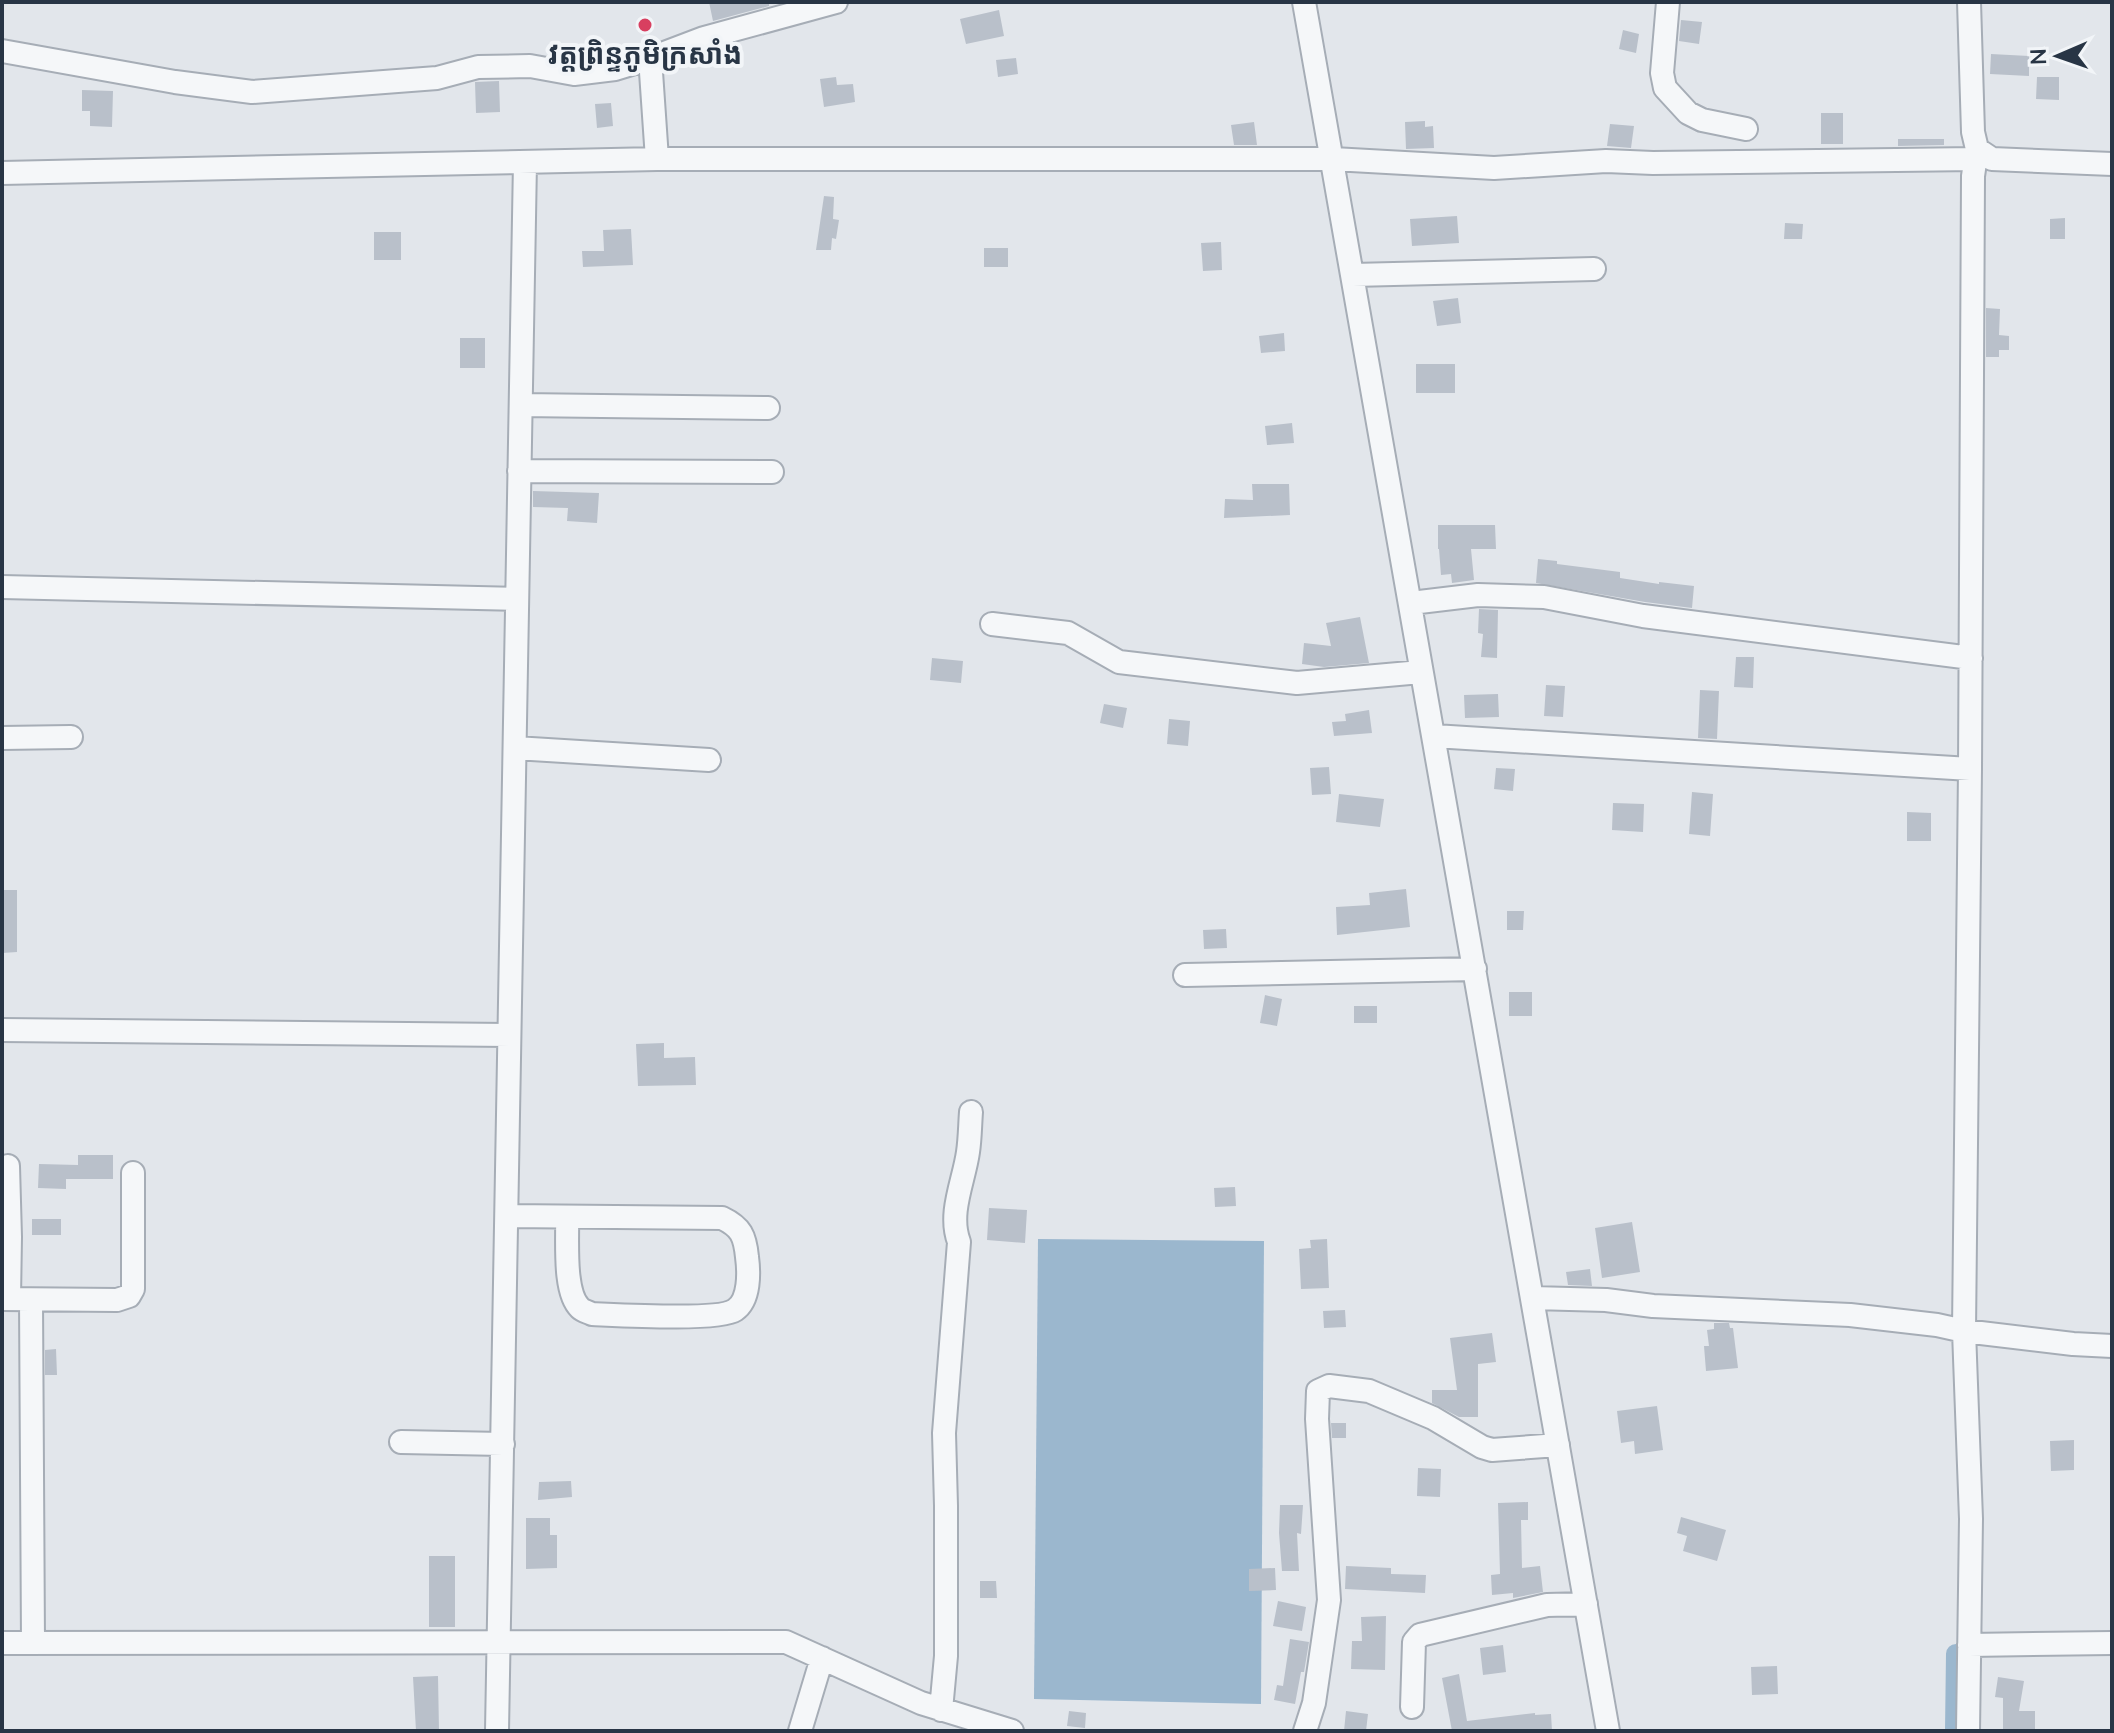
<svg xmlns="http://www.w3.org/2000/svg" width="2114" height="1733" viewBox="0 0 2114 1733" font-family="Mulish,'Noto Sans Khmer',sans-serif">
<style>
.water{fill:#9bb7ce}
.lines{fill:none;stroke-linecap:round;stroke-linejoin:round}
.canal{stroke:#9bb7ce;stroke-width:20}
.building{fill:#b9c0ca}
.minor-casing{stroke:#a6adb6;stroke-width:26}
.minor{stroke:#f5f7f9;stroke-width:22}
.poi-dot{fill:#d83f60;stroke:#f2f5f8;stroke-width:3}
.labels{text-anchor:middle;stroke-width:8;stroke-linejoin:round;paint-order:stroke}
.poi-label{font-size:28px;font-weight:bold;fill:#283545;stroke:#f2f5f8}
</style>
<rect width="100%" height="100%" fill="#e2e6eb"/>
<path class="water" d="M1038,1239l226,2 -3,463 -227,-5z"/>
<g class="lines">
<path class="canal" d="M1955,1731l1,-77"/>
</g>
<path class="building" d="M709,2h60v4l-56,15z
M999,10l5,26 -38,8 -6,-25z
M1681,20l21,2 -3,22 -20,-3z
M1623,30l16,4 -3,19 -17,-4z
M1991,54l38,2v20l-39,-2z
M1016,58l2,16 -20,3 -2,-17z
M836,77l1,8 16,-1 2,18 -31,5 -4,-28z
M2037,77h22v23l-23,-1z
M499,81l1,31 -24,1 -1,-31z
M82,90l31,1 -1,36 -22,-1v-15h-8z
M611,103l2,23 -16,2 -2,-24z
M1821,113h22v31h-22z
M1425,121v6l8,-1 1,22 -28,1 -1,-27z
M1254,122l3,23h-23l-3,-20z
M1610,124l24,2 -3,22 -24,-2z
M1898,139h46v6l-46,1z
M824,196l10,1 -1,22 6,1 -3,19 -4,-1 -1,12h-15z
M1457,216l2,27 -47,3 -2,-27z
M2065,218v21h-15v-20z
M1785,223l18,1 -1,15h-18z
M631,229l2,36 -50,2 -1,-16h22l-1,-21z
M374,232h27v28h-27z
M1221,242l1,28 -19,1 -2,-28z
M984,248h24v19h-24z
M1458,298l3,25 -24,3 -4,-25z
M1986,308l14,1 -1,26 10,1v14h-10v7h-13z
M1284,333l1,18 -24,2 -2,-17z
M460,338h25v30h-25z
M1416,364h39v29h-39z
M1292,423l2,20 -27,2 -2,-19z
M1252,484h37l1,31 -66,3 1,-19 28,1z
M533,491l66,2 -2,30 -30,-2 1,-13 -35,-1z
M1438,525h57l1,24h-25l3,31 -22,3 -1,-9 -10,1 -2,-26h-1z
M1538,559l19,2v3l63,8v6l39,6v-2l35,4 -2,22 -47,-6 -109,-19z
M1479,609l19,1 -1,48 -16,-1 2,-23 -5,-1z
M1360,617l9,46 -45,4 -22,-3 2,-21 27,3 -5,-23z
M1736,657h18l-1,31 -19,-1z
M932,658l31,3 -2,22 -31,-3z
M1546,685l19,1 -2,31 -19,-1z
M1700,690l19,1 -2,48 -19,-1z
M1498,694l1,23 -34,1 -1,-23z
M1104,704l23,4 -4,20 -23,-5z
M1369,710l3,23 -38,3 -2,-14 14,-1 -1,-7z
M1169,719l21,2 -2,25 -21,-2z
M1329,767l2,27 -19,1 -2,-27z
M1496,768l19,1 -2,22 -19,-2z
M1692,792l21,2 -3,42 -21,-2z
M1339,794l45,5 -4,28 -44,-5z
M1613,803l31,1 -1,28 -31,-2z
M1907,812l24,1v28h-24z
M1406,889l4,38 -73,8 -1,-28 34,-2 -1,-12z
M2,890h15v62l-15,1z
M1507,911h17l-1,19h-16z
M1226,929l1,19 -23,1 -1,-19z
M1509,992h23v24h-23z
M1265,995l17,4 -5,27 -17,-3z
M1354,1006h23v17h-23z
M664,1043v15l31,-1 1,28 -58,1 -2,-42z
M78,1155h35v24h-47v10l-28,-1 1,-24 39,1z
M1235,1187l1,19 -21,1 -1,-19z
M989,1208l38,2 -2,33 -38,-3z
M32,1219h29v16h-29z
M1632,1222l8,50 -38,6 -7,-50z
M1327,1239l2,49 -28,1 -2,-40 12,-1 -1,-8z
M1590,1269l2,17 -24,-1 -2,-13z
M1345,1310l1,17 -22,1 -1,-17z
M1714,1323h15l1,5h3l5,40 -32,3 -2,-25h5l-2,-16 7,-1z
M1492,1333l4,29 -18,2v53h-19l-27,-14v-13h25l-7,-52z
M56,1349l1,26h-12v-25z
M1657,1406l6,44 -28,4 -1,-13 -13,2 -4,-32z
M1331,1423h15v15h-14z
M2074,1440v30l-23,1 -1,-30z
M1418,1468l23,1 -1,28 -23,-1z
M571,1481l1,16 -34,3 1,-18z
M1528,1502v18h-7l1,48 18,-2 3,26 -30,6v-5l-21,2 -1,-20 9,-1 -2,-71z
M1280,1505h23l-2,29 -4,-1 2,38h-17l-3,-38z
M1681,1517l45,13 -9,31 -34,-10 4,-15 -10,-3z
M526,1518h24v17h7v33l-31,1z
M429,1556h26v71h-26z
M1346,1566l45,2v6l35,1 -1,18 -80,-4z
M1275,1568l1,22 -27,1v-22z
M980,1581h16l1,17h-17z
M1278,1601l28,6 -4,24 -29,-5z
M1386,1616l-1,54 -34,-1 1,-28h10l-1,-24z
M1290,1639l19,3 -5,30h-3l-6,32 -21,-4 3,-15 6,1z
M1503,1645l3,27 -23,3 -3,-27z
M1777,1666l1,28 -26,1 -1,-28z
M1459,1674l8,47 68,-8v2l16,-1 1,17h-100l-10,-53z
M438,1676l1,55h-23l-3,-54z
M1998,1677l26,4 -5,30h16v20l-32,-1v-32l-8,-1z
M1069,1711l17,2 -1,15 -18,-2z
M1346,1711l22,3 -2,17h-22z"/>
<g class="lines">
<g class="minor-casing">
<path id="minor" d="M1304,2l304,1729
M1668,2l-6,71 3,15 23,25 14,7 44,9
M2,51l173,31 77,10 185,-14 41,-11 52,-1 44,8 41,-5 39,-12
M1977,149l15,10 120,5
M657,159l-6,-87 3,-15 50,-19 132,-36
M2,173l655,-14h676l161,9 112,-7 47,2 322,-4
M1353,275l241,-6
M521,405l247,3
M519,471l253,1
M2,587l515,12
M1411,603l67,-8 66,2 99,19 328,42
M992,624l76,9 51,29 178,21 124,-11
M1434,736l536,33
M2,738l69,-1
M515,748l194,12
M1185,975l290,-6
M2,1030l507,5
M8,1166l2,71 -1,61
M507,1216l215,2c19,9 23,18 25,39 2,15 3,43 -12,53 -16,11 -118,5 -143,4 -4,-2 -9,-3 -12,-6 -17,-16 -12,-69 -13,-91
M1533,1298l73,2 47,6 197,9 87,10 27,6 109,13 39,2
M2,1299l115,1 12,-4 4,-7v-116
M31,1300l2,343
M401,1442l102,2
M2,1643l784,-1 135,61 91,28
M1969,1645l143,-2
M1412,1707l2,-65 6,-7 127,-30 39,-1
M941,1710l5,-54v-150l-2,-73 15,-191c-11,-29 5,-61 9,-90 2,-13 2,-27 3,-40
M497,1731l28,-1569
M800,1731l22,-73
M1305,1731l9,-28 15,-103 -12,-181 1,-28 11,-5 40,5 64,27 49,29 10,3 66,-5
M1968,1731l3,-212 -7,-188 6,-562 3,-593 4,-27 -4,-17 -4,-130"/>
</g>
<use href="#minor" class="minor"/>
</g>
<circle class="poi-dot" cx="645" cy="25" r="8"/>
<g class="labels">
<g class="poi-label">
<text x="645" y="64">វត្តព្រិន្ទភូមិក្រសាំង</text>
</g>
</g>
<rect width="2114" height="1733" fill="none" stroke="#283545" stroke-width="8"/>
<g transform="translate(2058 56) rotate(268)" stroke="#f2f5f8" stroke-width="6" paint-order="stroke">
<path d="M0-6L14 30L0 20L-14 30Z" fill="#283545"/>
<text y="-12" font-size="22" font-weight="bold" text-anchor="middle" fill="#283545">N</text>
</g>
</svg>
